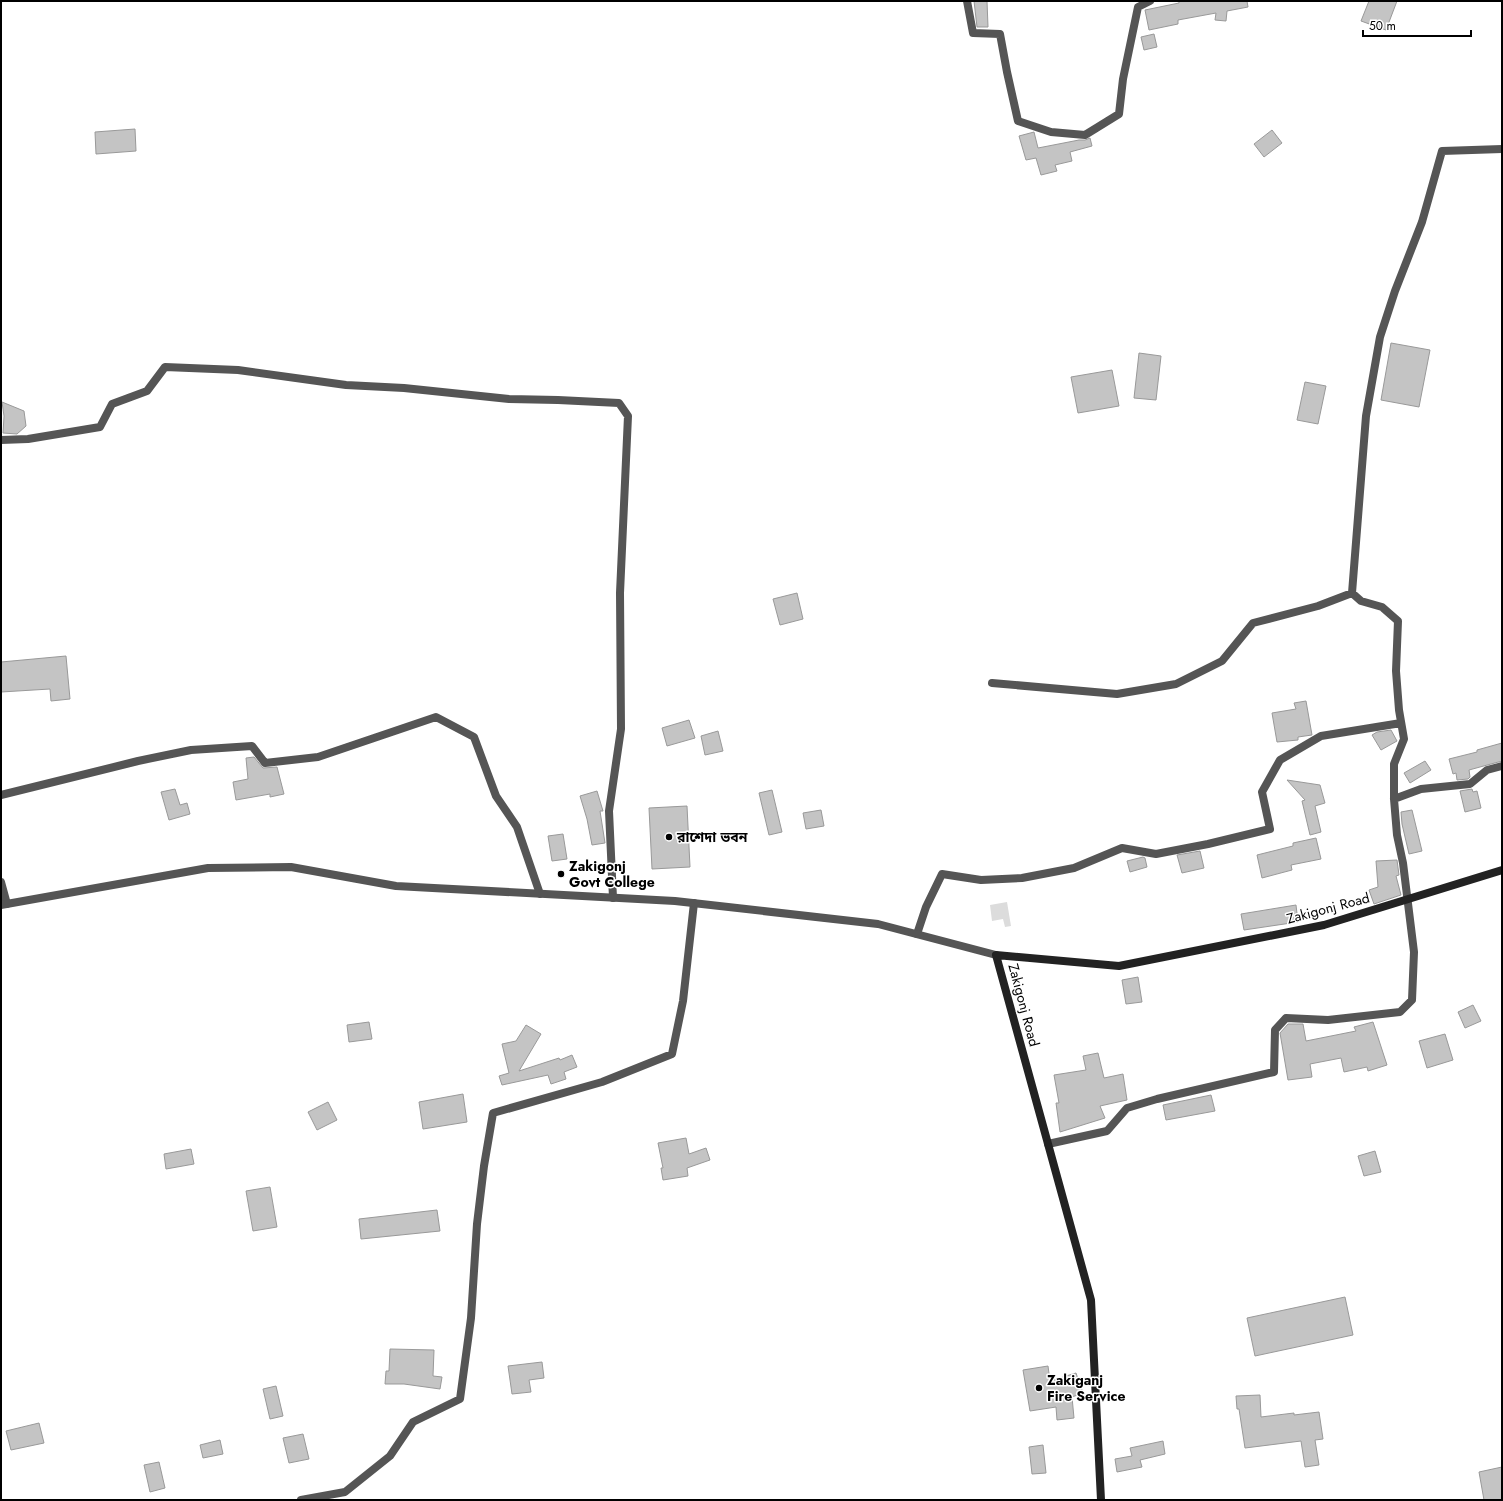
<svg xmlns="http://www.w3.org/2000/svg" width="1503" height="1501" viewBox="0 0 1503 1501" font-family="Jost,'Noto Sans Bengali',sans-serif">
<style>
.green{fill:#dcdcdc}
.building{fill:#c4c4c4;stroke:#999}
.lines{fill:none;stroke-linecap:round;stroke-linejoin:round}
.minor{stroke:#555;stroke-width:8}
.tertiary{stroke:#555;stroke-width:8}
.secondary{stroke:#222;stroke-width:8}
.poi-dot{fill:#000;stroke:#fff;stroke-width:1.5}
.labels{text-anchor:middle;stroke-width:3;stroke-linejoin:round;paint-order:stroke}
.poi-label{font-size:14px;font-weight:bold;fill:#000;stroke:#fff;text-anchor:start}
.street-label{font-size:14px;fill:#000;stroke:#fff}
</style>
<rect width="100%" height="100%" fill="#fff"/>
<path class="green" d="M1007,902l4,24 -6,1 -2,-8 -11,2 -2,-16z"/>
<path class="building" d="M974,1h13l1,26h-11z
M1179,1h68l1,6 -21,4 -1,10 -11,-1 1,-7 -38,7v4l-29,6 -4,-20 34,-7z
M1369,1h28l-11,29 -25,-9z
M1154,34l3,13 -13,3 -3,-13z
M135,129l1,22 -40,3 -1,-22z
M1272,130l10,13 -18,14 -10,-13z
M1034,132l4,16 41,-8h6l5,-2 2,8 -22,6 2,9 -17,4 2,6 -16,4 -5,-17 -10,2 -7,-24z
M1391,343l39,7 -11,57 -38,-7z
M1139,353l22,3 -5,44 -22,-2z
M1112,370l7,36 -41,7 -7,-36z
M1305,382l21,4 -8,38 -21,-4z
M2,402l22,9 2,15 -9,8 -14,-1 1,-17z
M797,593l6,26 -23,6 -7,-26z
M66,656l4,43 -19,2 -1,-12 -49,3v-30z
M1306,701l6,34 -14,2v3l-21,2 -5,-29 24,-4 -2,-6z
M689,720l6,18 -28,8 -5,-18z
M1391,730l6,11 -16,9 -9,-15 5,-3z
M718,731l5,20 -18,4 -4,-19z
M1502,743v18l-33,9 1,7 -2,2 -11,1 -1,-7 -3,1 -4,-15 28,-7v-2z
M254,757l9,11 14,-1 7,27 -14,3v-3l-34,6 -3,-18 15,-3 -2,-21z
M1425,761l6,9 -21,13 -6,-10z
M1287,780l33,5 5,18 -10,3 6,26 -11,3 -8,-34 3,-1z
M175,789l5,16 7,-2 3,11 -21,6 -8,-28z
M1472,789l1,3 4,-1 4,17 -16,4 -5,-21z
M772,790l10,42 -13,3 -10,-42z
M597,791l6,20h-3l5,32 -13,2 -5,-26 -7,-23z
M687,806l3,61 -38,2 -3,-61z
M821,810l3,16 -18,3 -3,-16z
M1412,810l10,41 -13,3 -7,-30 -1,-12z
M563,834l4,25 -15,2 -4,-25z
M1316,838l5,21 -30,6 1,5 -30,8 -5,-23 36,-9v-3z
M1200,851l4,17 -22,5 -5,-18z
M1143,857l2,1 2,9 -17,5 -3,-11z
M1397,860l2,15 -3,1 5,19 -27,9 -5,-14 9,-3 -2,-26z
M1296,905l2,17 -54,8 -3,-16z
M1138,977l4,25 -16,2 -4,-24z
M1473,1005l8,16 -16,7 -7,-16z
M369,1022l3,17 -23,3 -2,-17z
M1373,1022l14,43 -19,6 -1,-4 -23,5 -3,-14 -31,6 2,13 -24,3 -8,-47 8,-9h15l3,17 50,-10 -2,-4z
M526,1025l15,9 -22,37 40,-13 1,2 12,-5 5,12 -13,5 2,7 -15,5 -3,-9 -46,10 -3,-9 10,-3 -7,-29 14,-3z
M1445,1034l8,26 -26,8 -8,-27z
M1098,1053l6,25 19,-4 4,26 -27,6 5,12 -45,14 -4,-29h3l-5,-28 32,-5 -3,-14z
M463,1094l4,28 -44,7 -4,-27z
M1211,1095l4,16 -49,9 -3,-15z
M328,1102l9,18 -20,10 -9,-18z
M686,1138l3,16 17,-6 4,12 -23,8 1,8 -25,4 -2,-12h2l-5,-25z
M191,1149l3,15 -28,5 -2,-15z
M1375,1151l6,21 -17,4 -6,-20z
M270,1187l7,40 -24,4 -7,-40z
M437,1210l3,21 -79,8 -2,-20z
M1345,1297l8,38 -98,21 -8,-38z
M390,1349l44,1 -1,26 9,1 -2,12 -36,-5h-19l1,-13h3z
M542,1362l2,16 -15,2 2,12 -19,2 -4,-28z
M1048,1366l2,15 26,-8 7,20 -11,4 2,21 -17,2 -1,-13 -26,4 -7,-41z
M276,1386l7,30 -13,3 -7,-30z
M1260,1395l1,22 33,-4v2l25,-3 4,27 -8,1 4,25 -14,2 -4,-26 -56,7 -6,-39h-2l-1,-13z
M39,1423l5,20 -33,7 -5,-19z
M303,1434l6,25 -20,4 -6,-25z
M220,1440l3,14 -20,4 -3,-13z
M1163,1441l2,13 -25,6 2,7 -25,5 -2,-13 17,-3 -2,-8z
M1043,1445l3,28 -14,1 -3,-27z
M159,1462l6,26 -15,4 -6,-27z
M1502,1467v33h-18l-5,-28z"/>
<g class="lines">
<path class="minor" d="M967,1l6,32 27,1 7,38 11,49 33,11 34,3 34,-21 4,-35 15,-72 12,-6
M1,440l27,-1 72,-12 12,-23 35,-13 18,-24 73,3 108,15 58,3 105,11 49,1 61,3 9,13 -8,177 1,136 -12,82 4,87
M1352,593l14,-177 14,-79 15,-46 27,-69 20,-71 60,-2
M992,683l125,11 59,-10 46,-23 31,-38 65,-17 34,-13 9,8 21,6 16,14 -2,50 3,39 5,29 -10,25v35l3,36 6,28 11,89 -2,48 -12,12 -72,8 -42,-2 -11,12 -1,42 -117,27 -30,9 -20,23 -59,13
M1,795l137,-34 53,-11 61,-4 13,17 53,-6 118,-40 38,20 22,59 21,31 23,67
M1394,799l27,-10 49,-5 17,-14 15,-4
M1,882l6,22
M917,934l9,-27 16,-33 39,6 41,-2 52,-10 48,-20 34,6 52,-10 62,-15 -8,-37 18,-32 41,-24 80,-13
M301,1500l44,-8 45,-36 23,-34 47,-23 11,-81 6,-94 7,-58 9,-53 109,-31 70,-28 11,-53 11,-98"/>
<path class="tertiary" d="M1,905l207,-37 83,-1 105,19 279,15 203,23 118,31"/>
<path class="secondary" d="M1101,1500l-10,-200 -95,-345 123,11 205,-41 178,-55"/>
</g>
<g class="poi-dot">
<circle cx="669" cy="837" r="4"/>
<circle cx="561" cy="874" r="4"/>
<circle cx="1039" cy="1388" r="4"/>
</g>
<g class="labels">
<g class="poi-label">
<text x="677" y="842">রাশেদা ভবন</text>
<text x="569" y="871">Zakigonj<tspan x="569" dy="16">Govt College</tspan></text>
<text x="1047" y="1385">Zakiganj<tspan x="1047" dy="16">Fire Service</tspan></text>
</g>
<g class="street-label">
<text transform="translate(1328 908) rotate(-15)" y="5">Zakigonj Road</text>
<text transform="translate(1024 1005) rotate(75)" y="5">Zakigonj Road</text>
</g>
</g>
<rect width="1503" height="1501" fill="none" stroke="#000000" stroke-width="4"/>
<path d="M1363 30v6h108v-6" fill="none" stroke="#000000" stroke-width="2"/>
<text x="1369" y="30" font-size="12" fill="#000000" stroke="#ffffff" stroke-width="3" paint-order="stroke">50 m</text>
</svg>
